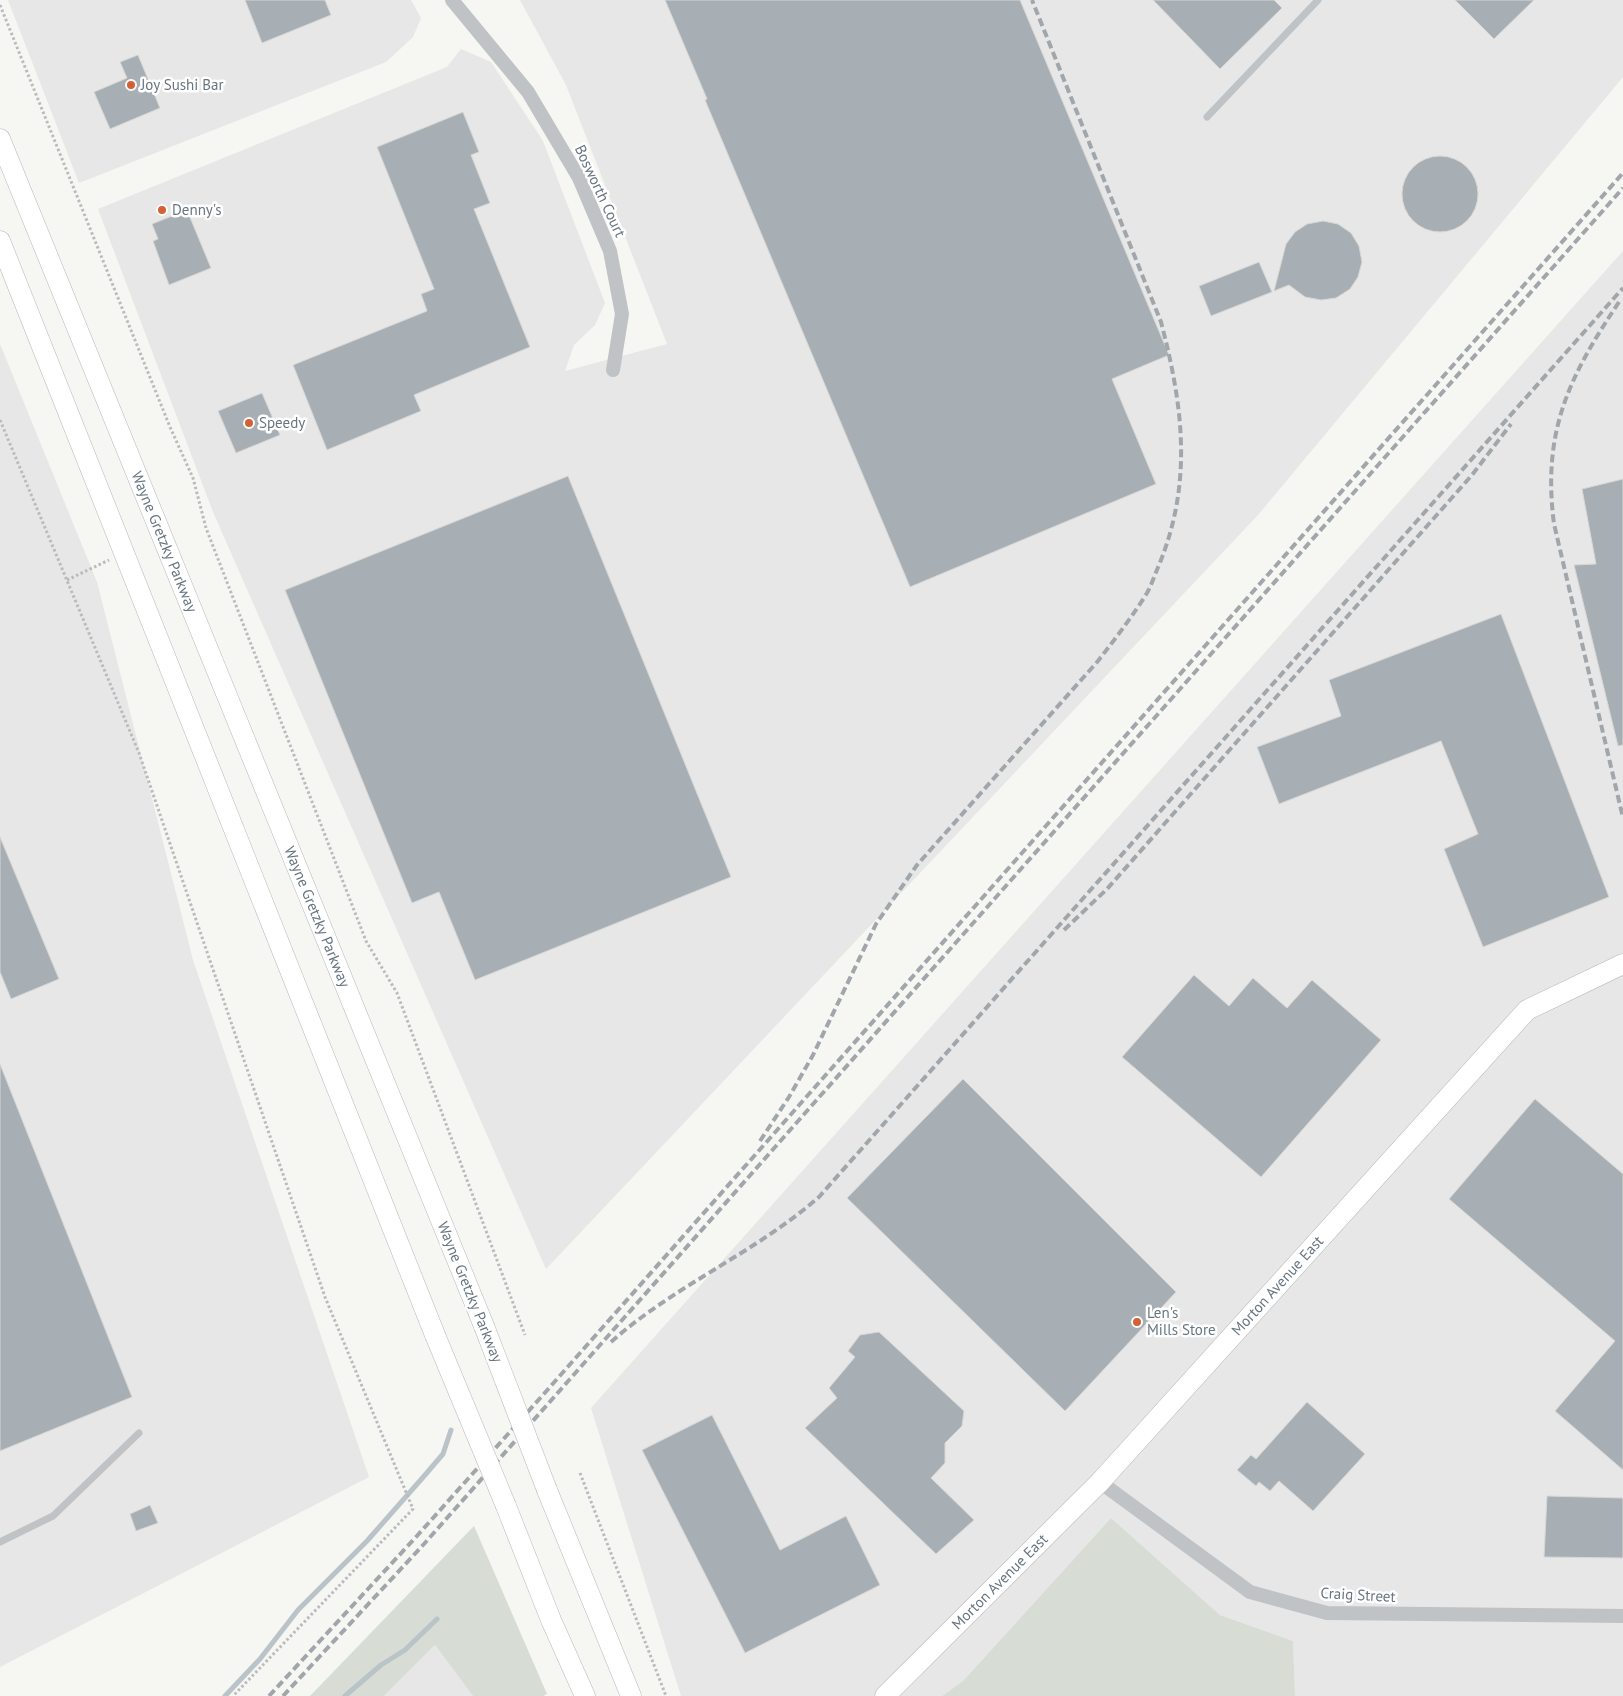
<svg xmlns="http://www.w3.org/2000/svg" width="1623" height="1696" viewBox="0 0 1623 1696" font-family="'PT Sans',sans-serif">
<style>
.built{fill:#e6e7e6}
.green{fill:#d7dcd4}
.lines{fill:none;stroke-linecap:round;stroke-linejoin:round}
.stream{stroke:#bac3c8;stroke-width:5}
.building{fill:#a8afb4;stroke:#d7d7d5}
.secondary-casing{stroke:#b4b8bc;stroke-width:21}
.path{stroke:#b9bcbe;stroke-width:3;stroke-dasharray:2.5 2.5;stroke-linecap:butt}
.lane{stroke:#bfc3c6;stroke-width:7}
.street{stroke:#bfc3c6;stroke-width:14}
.secondary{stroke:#fff;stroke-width:20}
.rail{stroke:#a1a6ab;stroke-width:4;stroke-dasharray:8 4;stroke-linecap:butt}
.secondary-bridge-casing{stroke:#b4b8bc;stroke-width:21;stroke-linecap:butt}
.secondary-bridge{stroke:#fff;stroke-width:20}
.poi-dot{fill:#d46135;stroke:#fff;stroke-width:2}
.labels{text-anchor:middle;stroke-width:5;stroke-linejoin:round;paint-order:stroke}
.poi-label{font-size:15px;fill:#677581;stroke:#fff;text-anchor:start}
.street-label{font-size:15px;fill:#677581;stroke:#fff}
</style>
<rect width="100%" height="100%" fill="#f6f6f3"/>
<path class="built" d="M8,0h403l10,18 -8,19 -27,25 -307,121z
M520,0h1103v77l-365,438 -712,754 -333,-757 -115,-303 349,-142 14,-18 30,13 52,79 62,162 -10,22 -21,20 -9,26 102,-27 -101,-259z
M1623,251v1445h-328l-2,-55 -73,-26 -109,-97 -148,163 -21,15h-261l-90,-288z
M0,344l97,238 96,378 176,517 -369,190z
M435,1645l38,51h-89z"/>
<path class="green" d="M1111,1518l109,97 73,26 2,55h-353l21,-15z
M474,1526l73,168 -4,2h-70l-38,-51 -51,51h-74z"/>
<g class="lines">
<path class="stream" d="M225,1696l35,-37 38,-49 69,-69 58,-66 18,-21 8,-24
M345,1696l36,-31 24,-15 32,-31"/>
</g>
<path class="building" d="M245,0h80l6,15 -69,28z
M665,0h355l149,355 -57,24 44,105 -246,103 -205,-487 2,-1z
M1153,0h121l8,8 -62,61z
M1455,0h79l-40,39z
M138,55l22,53 -50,21 -16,-37 33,-14 -7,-16z
M463,112l16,40 -8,3 19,48 -16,6 56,138 -116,48 7,16 -94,39 -34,-85 134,-54 -6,-17 13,-5 -57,-142z
M1402 194a38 38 0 1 1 76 0a38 38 0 1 1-76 0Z
M187,210l24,58 -42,17 -16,-44 5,-2 -6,-15z
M1323,221l15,3 13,9 8,13 3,16 -4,15 -8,12 -14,9 -15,2 -16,-3 -16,-12 -15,6 12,-47 9,-12 12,-8z
M1259,262l13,30 -61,24 -12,-30z
M262,393l18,42 -44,18 -18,-42z
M568,476l163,401 -256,103 -36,-88 -27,11 -127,-313z
M1623,479v266l-5,1 -44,-181 22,-1 -14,-75z
M1501,614l108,283 -126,50 -39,-98 34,-15 -37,-93 -162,63 -22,-57 84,-31 -12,-36z
M0,837l59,142 -48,20 -11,-27z
M1194,975l35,31 24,-28 34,30 25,-28 69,60 -120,137 -139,-120z
M0,1064l132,333 -132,54z
M963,1079l213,213 -111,119 -218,-213z
M1535,1099l88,75v296l-68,-59 60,-70 -166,-142z
M879,1332l85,79 -2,15 -17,17v20l-14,15 43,42 -38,34 -131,-126 32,-30 -8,-10 26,-31 -7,-6 12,-16z
M1307,1402l58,52 -52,57 -34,-30 -9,10 -11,-9 -3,4 -19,-16 14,-15 5,4z
M712,1415l68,135 66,-34 34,69 -135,68 -103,-203z
M1547,1496l76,2v60l-79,-1z
M150,1505l8,18 -22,8 -6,-17z"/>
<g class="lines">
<g class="secondary-casing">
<g id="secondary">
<path id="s1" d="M0,139l484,1187"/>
<path d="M0,241l435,1094"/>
<path d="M547,1490l84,206"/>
<path d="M506,1506l45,114 34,76"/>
<path id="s2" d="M885,1696l215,-214 427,-472 96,-46"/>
</g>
</g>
<path class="path" d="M0,5l170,422 23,51 13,50 160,413 31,52 128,342
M0,420l139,333 186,544 88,212 -180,187
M67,580l42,-20
M580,1473l86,223"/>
<path class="lane" d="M1207,117l111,-117
M0,1542l53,-26 86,-83"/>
<path class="street" d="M452,0l76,92 51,86 31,73 12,63 -9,56
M1100,1482l150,110 77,21 296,3"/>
<use href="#secondary" class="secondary"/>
<path class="rail" d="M1619,302c-50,75 -77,129 -65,222l69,294
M1064,930l43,-41 365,-414 39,-51
M760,1141l29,-44 24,-42 63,-131 41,-59 181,-204c17,-22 34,-44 49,-68 5,-9 8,-19 12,-28 34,-83 24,-159 2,-243l-129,-322
M611,1342c64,-57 144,-89 208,-145l804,-909
M269,1696l147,-159 126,-141 1081,-1223
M283,1696l141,-152 123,-139 1076,-1217"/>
<g class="secondary-bridge-casing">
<path id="secondary-bridge" d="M484,1326l63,164
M435,1335l71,171"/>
</g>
<use href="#secondary-bridge" class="secondary-bridge"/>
</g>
<g class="poi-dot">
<circle cx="131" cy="85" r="5"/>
<circle cx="162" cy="210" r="5"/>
<circle cx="249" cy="423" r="5"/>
<circle cx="1137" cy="1322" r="5"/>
</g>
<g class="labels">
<g class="poi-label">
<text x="141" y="90">Joy Sushi Bar</text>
<text x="172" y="215">Denny's</text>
<text x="259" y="428">Speedy</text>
<text x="1147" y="1318">Len's<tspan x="1147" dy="17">Mills Store</tspan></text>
</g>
<g class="street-label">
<text transform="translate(600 191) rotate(65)" y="5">Bosworth Court</text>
<text dy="5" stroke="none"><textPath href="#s1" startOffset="435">Wayne Gretzky Parkway</textPath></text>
<text dy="5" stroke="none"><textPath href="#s1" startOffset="840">Wayne Gretzky Parkway</textPath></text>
<text dy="5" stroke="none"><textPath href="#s2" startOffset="568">Morton Avenue East</textPath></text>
<text transform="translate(470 1292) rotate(68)" y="5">Wayne Gretzky Parkway</text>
<text dy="5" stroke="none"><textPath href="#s2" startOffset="162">Morton Avenue East</textPath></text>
<text transform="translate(1358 1595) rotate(3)" y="5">Craig Street</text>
</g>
</g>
</svg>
